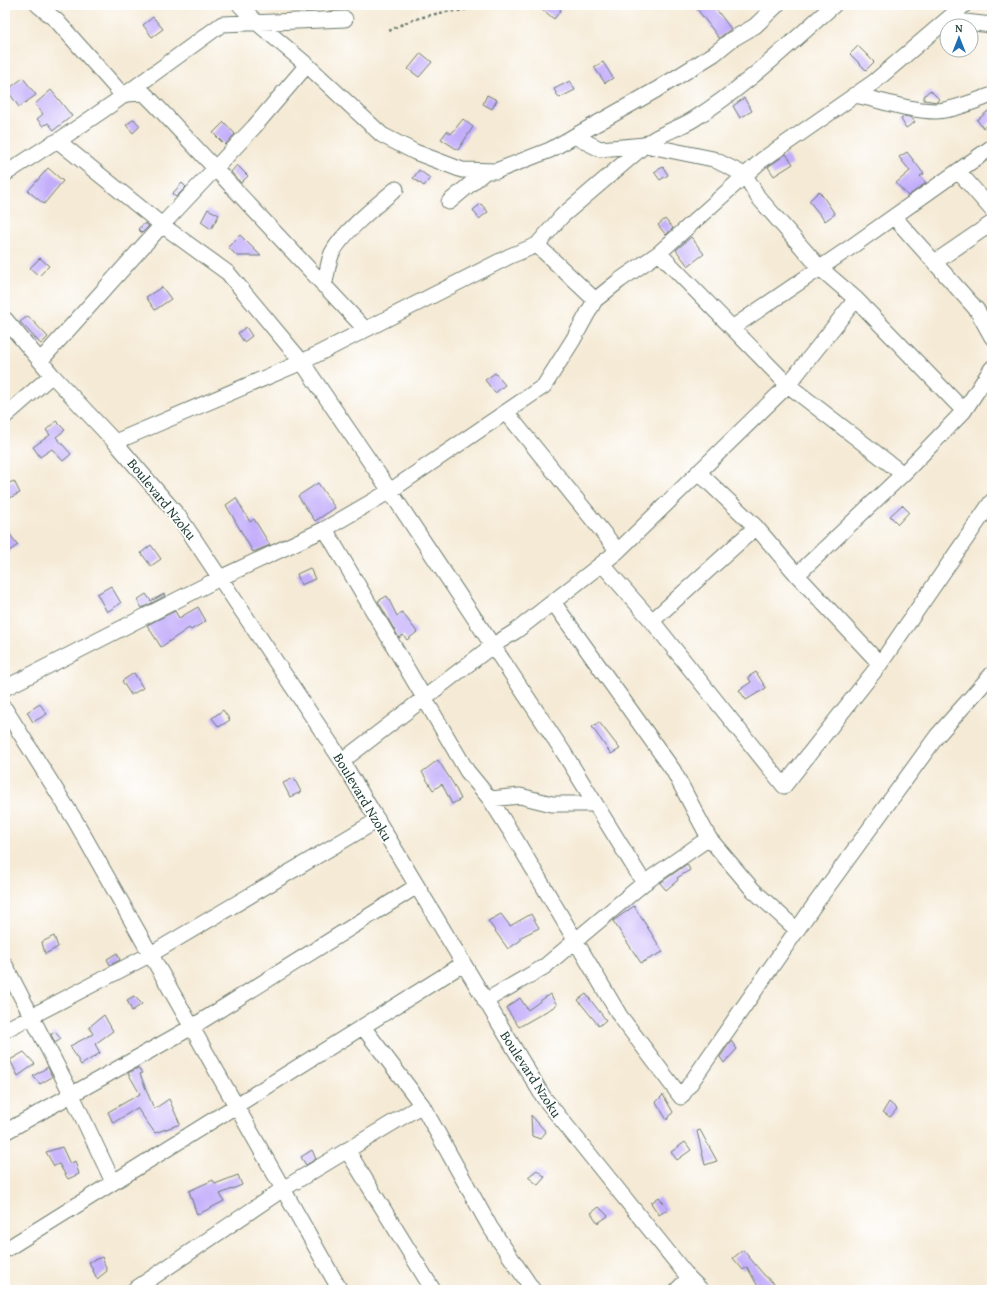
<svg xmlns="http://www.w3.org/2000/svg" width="997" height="1295" viewBox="0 0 997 1295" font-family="'Gentium Book Plus',serif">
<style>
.building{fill:#c3aefa}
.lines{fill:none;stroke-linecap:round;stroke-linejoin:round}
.minor-casing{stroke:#6a7a6c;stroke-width:17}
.path{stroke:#6a7a6c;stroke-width:2.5;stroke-dasharray:3 3;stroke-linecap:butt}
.minor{stroke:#fff;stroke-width:15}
.labels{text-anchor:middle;stroke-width:3.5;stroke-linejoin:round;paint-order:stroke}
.street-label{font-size:14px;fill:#1f3d34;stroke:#fff}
</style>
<rect width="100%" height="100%" fill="#fff"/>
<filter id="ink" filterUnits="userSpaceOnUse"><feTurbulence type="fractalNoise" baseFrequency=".025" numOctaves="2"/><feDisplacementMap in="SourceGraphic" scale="8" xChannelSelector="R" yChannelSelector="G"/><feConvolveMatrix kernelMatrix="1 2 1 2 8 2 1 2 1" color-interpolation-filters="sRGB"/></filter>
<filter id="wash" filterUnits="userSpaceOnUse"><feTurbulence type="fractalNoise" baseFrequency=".012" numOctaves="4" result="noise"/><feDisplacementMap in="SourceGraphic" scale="16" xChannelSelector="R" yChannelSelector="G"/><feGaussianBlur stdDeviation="0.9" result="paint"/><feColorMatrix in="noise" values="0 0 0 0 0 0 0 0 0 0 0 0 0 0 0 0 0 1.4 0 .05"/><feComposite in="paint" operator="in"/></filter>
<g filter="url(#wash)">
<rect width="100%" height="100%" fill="#f5ead5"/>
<g id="blocks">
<path class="building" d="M537,5h18l6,5 -7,9z
M694,5h19l18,24 -12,9z
M153,17l10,12 -11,8 -9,-12z
M858,46l16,16 -8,8 -16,-16z
M421,53l11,9 -13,15 -11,-8z
M603,62l10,16 -8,5 -11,-16z
M23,78l13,17 -17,12 -12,-17z
M570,81l5,9 -16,8 -5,-9z
M51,90l21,26 -18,14 -6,-7 -5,3 -6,-7 6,-5 -8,-10z
M930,90l9,9 -2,3 -13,-2v-4z
M487,95l10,5 -5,9 -9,-5z
M744,98l8,13 -12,7 -7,-12z
M992,108v13l-9,7 -6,-8z
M906,116l6,2 3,4 -9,6 -5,-9z
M134,119l6,7 -7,7 -7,-8z
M463,119l10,8 -15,23 -17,-11 6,-8 4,3z
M224,122l11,12 -10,11 -12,-12z
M907,152l17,22 -4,2 6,7 -18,13 -12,-13 14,-12 -11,-14z
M786,154l7,10 -19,12 -6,-9z
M237,165l11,11 -7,7 -10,-11z
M663,167l5,8 -8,5 -6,-8z
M48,168l15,13 -19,23 -16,-13z
M419,170l11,8 -6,8 -11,-8z
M182,183l4,4 -10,10 -4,-3z
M819,191l16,23 -10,7 -16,-20z
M481,204l7,8 -9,7 -6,-9z
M208,209l11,6 -8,14 -10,-7z
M665,219l8,9 -7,7 -8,-10z
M145,223l4,3 -7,7 -4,-4z
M240,235l21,21h-24l-9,-9z
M691,237l13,17 -16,12 -12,-16z
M40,258l9,8 -10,10 -9,-8z
M162,287l9,12 -16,11 -9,-13z
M28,316l20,21 -7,7 -21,-22z
M246,327l6,9 -8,6 -6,-9z
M495,373l10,12 -10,8 -10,-13z
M56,421l9,9 -9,7 15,17 -8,7 -11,-12 -12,8 -7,-10 17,-12 -4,-5z
M14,481l6,12 -15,7v-15z
M318,483l17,25 -20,13 -17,-25z
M236,498l14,24 4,-3 16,26 -17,7 -27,-47z
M902,505l7,7 -11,12 -8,-8z
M5,528l13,17 -13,9z
M151,545l10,14 -10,7 -10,-13z
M310,568l5,11 -14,6 -4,-11z
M111,586l10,17 -14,9 -10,-18z
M146,594l5,7 13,-7 1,2 -23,12 -5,-8z
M387,596l10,20 5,-4 15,20 -10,8 -4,-5 -4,3 -21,-37z
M198,607l8,14 -15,9 -2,-2 -28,19 -14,-22 28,-14 4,7z
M756,672l10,16 -20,12 -7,-10 12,-8 -3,-5z
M134,673l9,15 -12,7 -9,-14z
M40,704l7,10 -14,8 -6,-10z
M223,710l7,10 -11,7 -7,-9z
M599,722l21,27 -9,5 -19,-27z
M438,760l16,25 7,14 -9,5 -10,-20 -9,6 -11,-18z
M294,778l7,14 -11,5 -7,-14z
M687,864l3,6 -13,8 1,2 -12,10 -6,-7z
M634,906l29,46 -22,11 -28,-42z
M501,914l9,12 21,-12 8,14 -20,10 2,2 -13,9 -20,-28z
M54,936l4,11 -13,7 -3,-12z
M117,953l3,7 -10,5 -3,-6z
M550,994l7,11 -38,22 -13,-19 14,-10 8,12z
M586,994l20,26 -7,6 -21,-26z
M134,996l8,8 -10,7 -5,-11z
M104,1015l9,16 -18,13 5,9 -19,12 -11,-19 23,-12 -4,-7z
M55,1032l6,7 -6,4 -4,-9z
M731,1041l6,8 -13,14 -4,-6z
M24,1052l11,12 -17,12 -8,-16z
M48,1067l4,10 -12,7 -7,-8z
M138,1068l4,5 -2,1 14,35 15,-10 11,25 -25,9 -18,-25 -24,15 -5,-11 32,-18 -12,-21z
M663,1095l10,17 -6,8 -11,-18z
M889,1102l8,7 -7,8 -7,-5z
M531,1115l15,17 -6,7 -8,-3z
M700,1130l17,31 -12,4 -8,-34z
M685,1142l6,8 -14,10 -6,-8z
M62,1147l8,17 5,-3 4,13 -11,5 -9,-15 -5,2 -8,-14z
M312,1150l4,9 -10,6 -5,-8z
M537,1170l8,7 -7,8 -10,-8z
M238,1175l4,10 -22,9 4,7 -27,14 -8,-24 24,-11 2,4z
M659,1197l9,12 -9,6 -8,-12z
M599,1207l9,9 -10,7 -7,-10z
M743,1250l21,25 17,15h-21l-13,-23 -4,3 -10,-12z
M102,1257l5,14 -10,8 -8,-17z"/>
</g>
</g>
<g filter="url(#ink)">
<use href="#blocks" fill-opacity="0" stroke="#6a7a6c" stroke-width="1"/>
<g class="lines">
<g class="minor-casing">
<path id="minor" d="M38,5l19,16 62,70 7,3 18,-1 10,10 211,226
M240,5l16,17 51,43 75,70 33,17 47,18 34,1 54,-21 106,-60 58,-36 17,-14 24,-14 22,-21
M947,20l45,5
M854,95c27,5 55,16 82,16 18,-1 39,-10 56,-16
M574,136l26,13 45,-4 68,14 32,16 13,22 62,71 36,31 108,112
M58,141l104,84 66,48 74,89 88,129 174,262 80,130
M958,171l34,39
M5,174l46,-30 7,-3 54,-37 110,-80 123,-5
M449,202l37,-31
M894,217l83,93 15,27
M537,245l58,55
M659,253l129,132 115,89
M935,262l57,-39
M324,286c3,-11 4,-24 8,-33 12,-22 45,-48 64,-64
M5,319l47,56 63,67 65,76 162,243 202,337 145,180 12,12
M732,328l119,-81 141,-100
M41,360l121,-135 92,-98 53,-62
M506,412l112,139
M5,416l47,-41
M115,442l187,-80 208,-106 27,-11 25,-29 83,-71c15,-12 33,-16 49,-26 51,-32 95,-75 140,-114
M698,472l58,55 41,48 83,89
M325,529l142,242 23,28 26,41 104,176 61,81 134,-193 122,-168 55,-62
M602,564l50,57 132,165 96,-122 112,-163
M797,575l106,-101 61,-63 28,-43
M553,602l120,168 36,68 44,52 44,40
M652,621l104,-94
M5,688l215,-110 105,-49 65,-38 154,-105 29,-46 22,-40 25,-20 39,-27 103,-93 112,-78 90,-77
M5,709l71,113 264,468
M342,761l150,-115 24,-15 102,-80 170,-166 68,-86
M490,799l30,-3 32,8h43
M5,965l67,130 41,87
M485,1001l59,-34 100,-84 65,-45
M363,1027l59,78 68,122 43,63
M5,1030l146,-76 227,-134
M5,1132l187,-105 225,-141
M347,1150l86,140
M5,1250l458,-286
M134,1290l149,-101 139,-84
M677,1290l12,-12"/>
</g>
<path class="path" d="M389,31c17,-10 38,-16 57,-19 11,-2 21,0 30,-7"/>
<use href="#minor" class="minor"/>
</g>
</g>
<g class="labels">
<g class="street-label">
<text transform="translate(162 499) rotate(51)" y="5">Boulevard Nzoku</text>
<text transform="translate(363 797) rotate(59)" y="5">Boulevard Nzoku</text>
<text transform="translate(531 1074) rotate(57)" y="5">Boulevard Nzoku</text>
</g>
</g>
<rect width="997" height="1295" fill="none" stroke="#fff" stroke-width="20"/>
<g transform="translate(959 38)"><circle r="19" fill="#ffffff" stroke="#a5b1ae"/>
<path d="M0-3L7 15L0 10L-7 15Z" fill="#1f6fb2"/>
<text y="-6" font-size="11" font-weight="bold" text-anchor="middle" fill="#1f3d34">N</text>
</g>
</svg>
